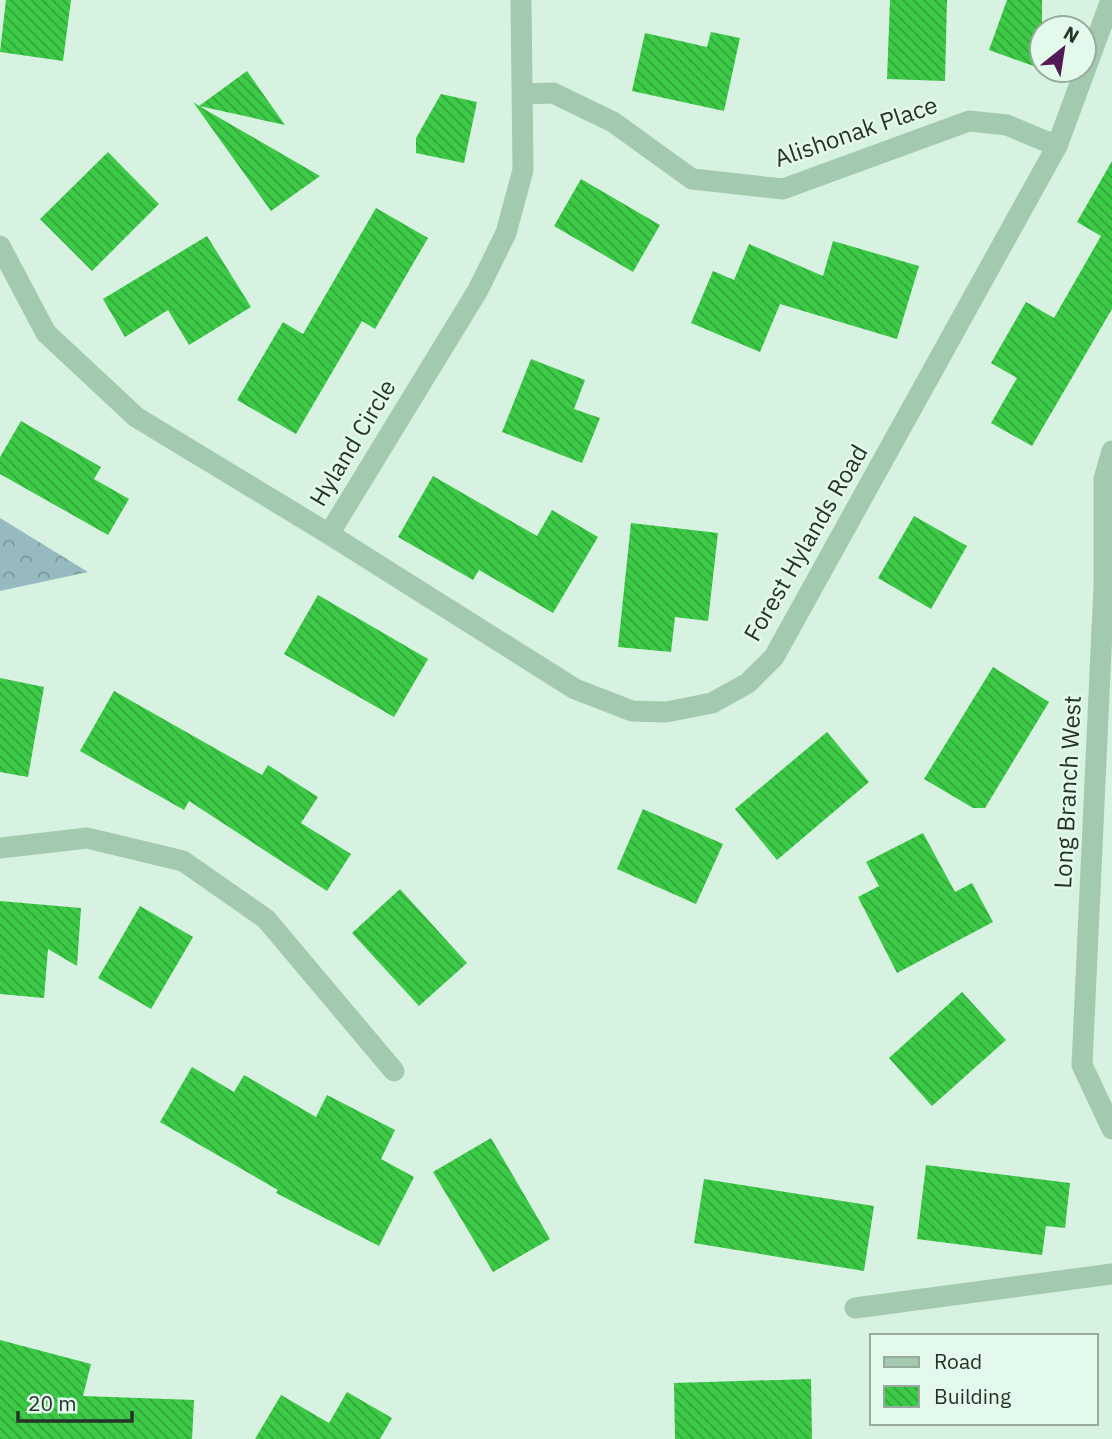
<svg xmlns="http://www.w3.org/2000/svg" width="1112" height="1439" viewBox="0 0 1112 1439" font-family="'IBM Plex Sans',sans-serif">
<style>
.forest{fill:url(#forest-crowns)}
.building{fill:url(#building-back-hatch)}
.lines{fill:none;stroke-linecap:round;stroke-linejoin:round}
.lane{stroke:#a3caae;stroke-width:21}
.street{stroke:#a3caae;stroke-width:21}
.labels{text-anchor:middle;stroke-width:5;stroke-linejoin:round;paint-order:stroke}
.street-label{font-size:24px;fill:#253427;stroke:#e3f9ec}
</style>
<defs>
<pattern id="forest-crowns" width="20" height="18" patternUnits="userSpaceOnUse" patternTransform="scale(1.75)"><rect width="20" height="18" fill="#97bac1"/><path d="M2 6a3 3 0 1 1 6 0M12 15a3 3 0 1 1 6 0" fill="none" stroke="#7b989d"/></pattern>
<pattern id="building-back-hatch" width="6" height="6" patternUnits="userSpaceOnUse" patternTransform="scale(1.75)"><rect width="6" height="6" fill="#3cca47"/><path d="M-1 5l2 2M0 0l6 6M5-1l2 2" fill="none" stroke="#32a53b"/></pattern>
</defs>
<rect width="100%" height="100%" fill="#d7f2e1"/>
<path class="forest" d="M0,518l88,54 -88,19z"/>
<path class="building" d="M6,0h65l-8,61 -63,-9z
M890,0h57l-2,81 -58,-2z
M1007,0h35v69l-53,-19z
M711,32l29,6 -16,73 -92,-20 13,-58 62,14z
M247,71l38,54 -86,-19 121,70 -49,35 -78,-109 6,4z
M441,94l36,8 -13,61 -48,-10v-15z
M108,152l51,52 -67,67 -52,-52z
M1112,161v148l-80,137 -41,-23 26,-45 -26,-15 35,-61 28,16 47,-82 -24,-14z
M581,179l79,46 -27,47 -79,-46z
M376,208l52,30 -53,91 -13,-8 -66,113 -59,-34 46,-78 20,12z
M207,236l44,71 -62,38 -21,-35 -43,27 -22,-38z
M833,241l86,25 -22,73 -117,-35 -20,48 -69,-29 22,-52 21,9 15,-36 74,32z
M531,359l54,21 -11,29 26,9 -18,45 -80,-31z
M21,421l80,46 -7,12 35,20 -21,36 -108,-61v-17z
M433,476l104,60 15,-26 46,27 -45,76 -74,-43 -6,10 -75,-43z
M914,516l53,30 -36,63 -53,-31z
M631,523l87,10 -10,88 -33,-4 -4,35 -53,-5z
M318,595l110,64 -34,58 -110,-63z
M993,667l56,35 -64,106h-12l-49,-29z
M0,678l44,9 -16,90 -28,-5z
M114,691l148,84 6,-10 50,32 -17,26 50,31 -24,37 -138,-90 -5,9 -104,-59z
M827,732l42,50 -92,78 -42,-51z
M643,809l80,35 -27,60 -79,-35z
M923,833l32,59 17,-9 21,39 -96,51 -39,-76 21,-11 -13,-24z
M400,889l67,74 -48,43 -67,-73z
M0,901l81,7 -4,58 -29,-17 -4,49 -44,-4z
M140,906l53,31 -42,72 -53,-31z
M962,992l44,48 -74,66 -43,-48z
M192,1067l42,25 10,-17 72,42 11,-22 68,35 -14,29 33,18 -35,69 -103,-53 2,-3 -118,-68z
M491,1138l59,101 -57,33 -60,-100z
M926,1165l144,18 -5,45 -19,-2 -4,29 -125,-16z
M704,1179l170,27 -10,65 -170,-28z
M0,1340l91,24 -8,32 111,4 -2,39h-192z
M811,1379l1,60h-137l-1,-56z
M347,1392l45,26 -12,21h-125l26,-44 48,28z"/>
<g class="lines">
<path class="lane" d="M855,1308l257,-34"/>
<path class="street" d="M524,94l29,-1 60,29 79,57 91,10 186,-68 38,4 50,21
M0,246l46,87 90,84 193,117 246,155 57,22 34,1 46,-9 36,-20 26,-26 283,-511 54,-146
M1112,451l-8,28v107l-22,479 30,64
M329,534l149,-244 28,-57 17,-63 -2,-170
M0,848l87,-10 96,23 83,58 128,152"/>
</g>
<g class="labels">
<g class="street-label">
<text transform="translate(856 132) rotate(-19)" y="8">Alishonak Place</text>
<text transform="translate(353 443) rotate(-59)" y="8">Hyland Circle</text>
<text transform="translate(806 543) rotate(-60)" y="8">Forest Hylands Road</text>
<text transform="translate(1068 792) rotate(-87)" y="8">Long Branch West</text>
</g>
</g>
<rect x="870" y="1334" width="228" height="91" fill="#e3f9ec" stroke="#97aa9d" stroke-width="2"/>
<rect x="884" y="1357" width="35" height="10" fill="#a3caae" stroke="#97aa9d" stroke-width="2"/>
<text x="934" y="1369" font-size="21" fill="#253427">Road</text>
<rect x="884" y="1386" width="35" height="21" fill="url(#building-back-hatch)" stroke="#97aa9d" stroke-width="2"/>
<text x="934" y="1404" font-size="21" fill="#253427">Building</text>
<g transform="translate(1063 49) rotate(30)"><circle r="33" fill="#e3f9ec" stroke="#97aa9d" stroke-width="2"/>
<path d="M0-5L12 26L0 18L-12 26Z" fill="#511a57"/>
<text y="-10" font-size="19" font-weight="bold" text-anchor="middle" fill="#253427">N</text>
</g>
<path d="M18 1411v10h114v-10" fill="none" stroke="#253427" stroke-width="3.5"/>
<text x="28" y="1411" font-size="21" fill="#253427" stroke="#e3f9ec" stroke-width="5" paint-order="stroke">20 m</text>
</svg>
